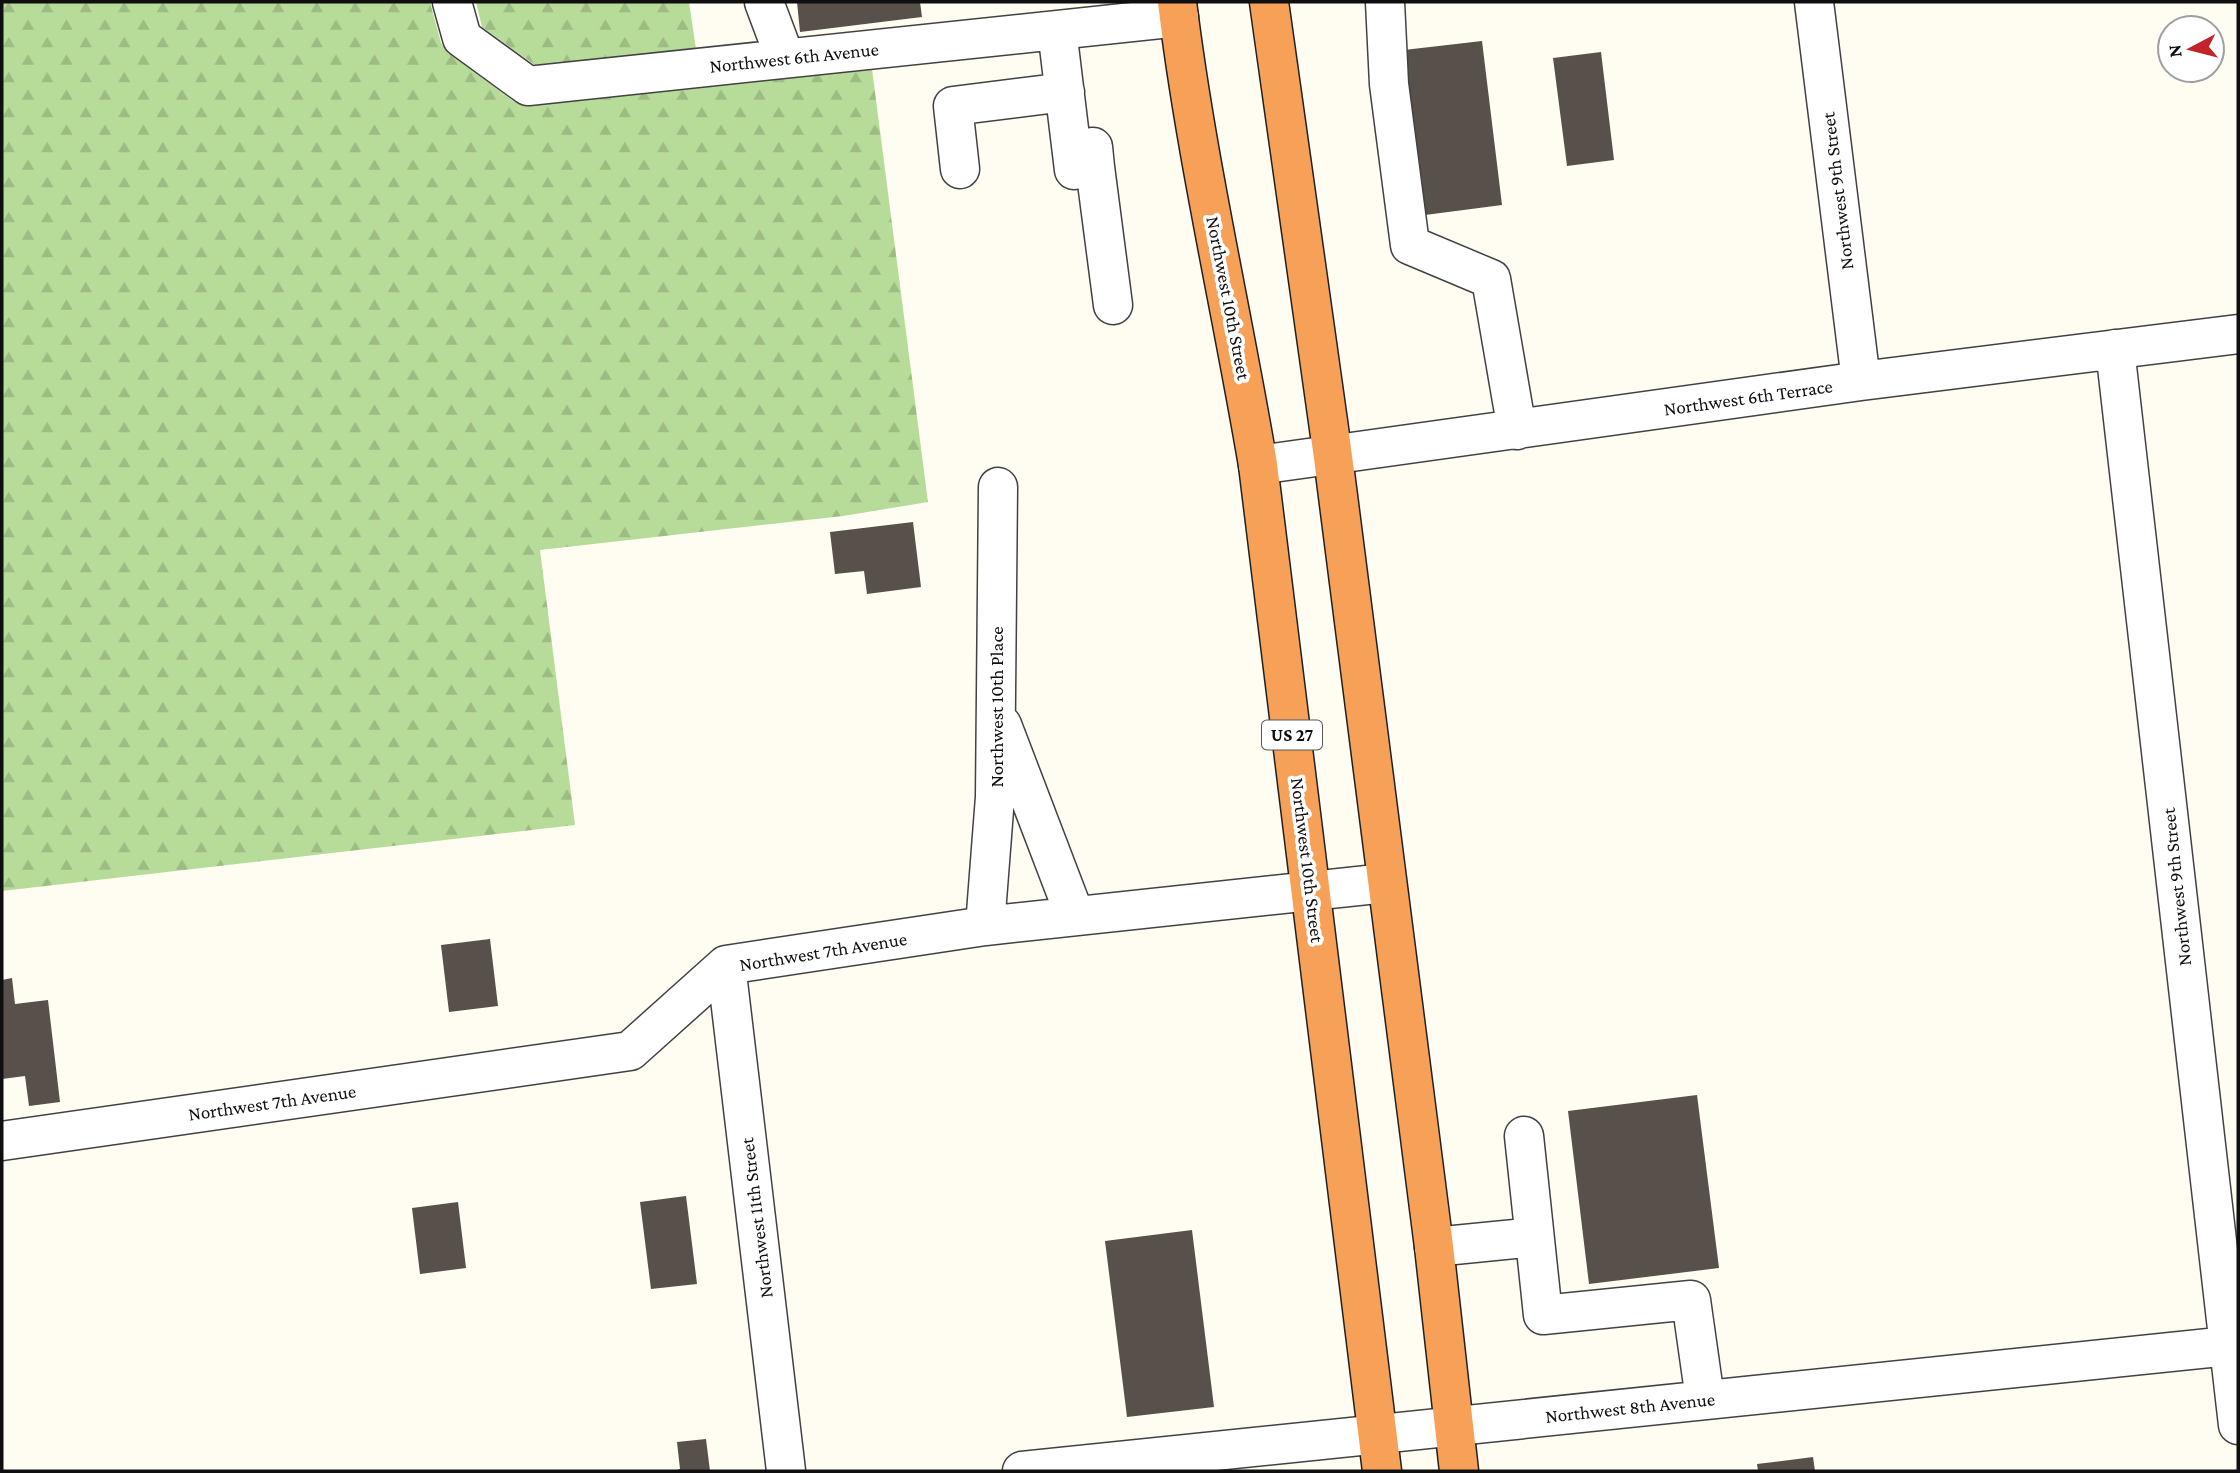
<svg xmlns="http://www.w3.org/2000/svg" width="2240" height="1473" viewBox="0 0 2240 1473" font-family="'Crimson Pro',serif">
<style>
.forest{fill:url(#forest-firs)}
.building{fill:#58504b}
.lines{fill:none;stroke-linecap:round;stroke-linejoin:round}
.minor-casing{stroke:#424242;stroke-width:41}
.highway-casing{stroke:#202020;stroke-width:41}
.minor{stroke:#fff;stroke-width:38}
.highway{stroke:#f7a158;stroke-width:38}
.labels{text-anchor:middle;stroke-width:7;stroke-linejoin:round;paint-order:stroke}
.shield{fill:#fff;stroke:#575757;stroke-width:2}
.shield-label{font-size:18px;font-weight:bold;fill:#0f0f0f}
.street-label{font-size:19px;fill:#0f0f0f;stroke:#fff}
</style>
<defs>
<pattern id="forest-firs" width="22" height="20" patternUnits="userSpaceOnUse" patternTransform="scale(1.75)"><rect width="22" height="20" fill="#b7dc99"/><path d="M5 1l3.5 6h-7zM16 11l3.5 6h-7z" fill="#9cbc83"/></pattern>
</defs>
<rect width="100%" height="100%" fill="#fffcf2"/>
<path class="forest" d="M2,2h428l11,41 7,10 65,48 17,4 342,-36 56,433 -85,14 -303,34 35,275 -573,66z
M476,2h213l7,47 -161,16 -53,-38z"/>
<path class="building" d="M797,2h123l2,15 -122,15z
M1482,41l20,164 -77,10 -21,-165z
M1601,52l13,108 -47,6 -14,-108z
M913,522l8,65 -54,7 -3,-23 -29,3 -5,-42z
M490,939l8,67 -49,6 -8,-67z
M12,978l3,26 33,-4 12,102 -31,4 -4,-30 -23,3v-99z
M1697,1095l22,173 -130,16 -21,-173z
M686,1196l11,88 -46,5 -11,-87z
M458,1202l8,66 -46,6 -8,-66z
M1192,1230l22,177 -87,10 -22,-176z
M706,1439l4,32h-36l6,-2 -3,-27z
M1813,1457l2,14h-57l-1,-7z"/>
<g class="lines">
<g class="minor-casing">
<path id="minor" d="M452,2l10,36 66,48 651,-69
M764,2l21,56
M1385,2l4,82 21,161 81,34 26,151
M1814,2l47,379
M1057,30l17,140 21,-3 -2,-20
M1095,167l18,138
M960,169l-7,-63 112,-14
M2115,349l123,1076
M1258,465l603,-84 377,-47
M1002,725l73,191
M985,926l10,-129 3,-310
M726,965l60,506
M1524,1136l19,179 148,-15 14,99
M2,1141l628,-90 96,-86 259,-39 401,-43
M1434,1247l100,-10
M1022,1471l1216,-126"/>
</g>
<g class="highway-casing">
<path id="highway" d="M1177,2c19,155 55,309 81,463l124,1006
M1269,2l64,455 101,790 25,224"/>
</g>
<use href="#minor" class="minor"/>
<use href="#highway" class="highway"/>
</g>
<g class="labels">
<rect class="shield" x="1262" y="720.5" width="60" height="29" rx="5"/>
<g class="shield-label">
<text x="1292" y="741">US 27</text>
</g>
<g class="street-label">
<text transform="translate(794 57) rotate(-6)" y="7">Northwest 6th Avenue</text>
<text transform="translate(1837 191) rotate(-97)" y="7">Northwest 9th Street</text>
<text transform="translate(1229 298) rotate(79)" y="7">Northwest 10th Street</text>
<text transform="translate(1748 397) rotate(-8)" y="7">Northwest 6th Terrace</text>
<text transform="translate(996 707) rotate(-90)" y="7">Northwest 10th Place</text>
<text transform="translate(1308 860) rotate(83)" y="7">Northwest 10th Street</text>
<text transform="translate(2176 887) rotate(-96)" y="7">Northwest 9th Street</text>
<text transform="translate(823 951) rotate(-9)" y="7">Northwest 7th Avenue</text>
<text transform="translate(272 1102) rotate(-8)" y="7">Northwest 7th Avenue</text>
<text transform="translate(756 1218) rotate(-97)" y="7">Northwest 11th Street</text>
<text transform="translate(1630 1407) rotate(-6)" y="7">Northwest 8th Avenue</text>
</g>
</g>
<rect width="2240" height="1473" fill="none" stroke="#0f0f0f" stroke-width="7"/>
<g transform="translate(2191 49) rotate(263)"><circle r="33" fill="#ffffff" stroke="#9f9f9f" stroke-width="2"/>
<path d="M0-5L12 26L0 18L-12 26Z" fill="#c4232a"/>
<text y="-10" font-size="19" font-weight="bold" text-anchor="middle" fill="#0f0f0f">N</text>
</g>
</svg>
